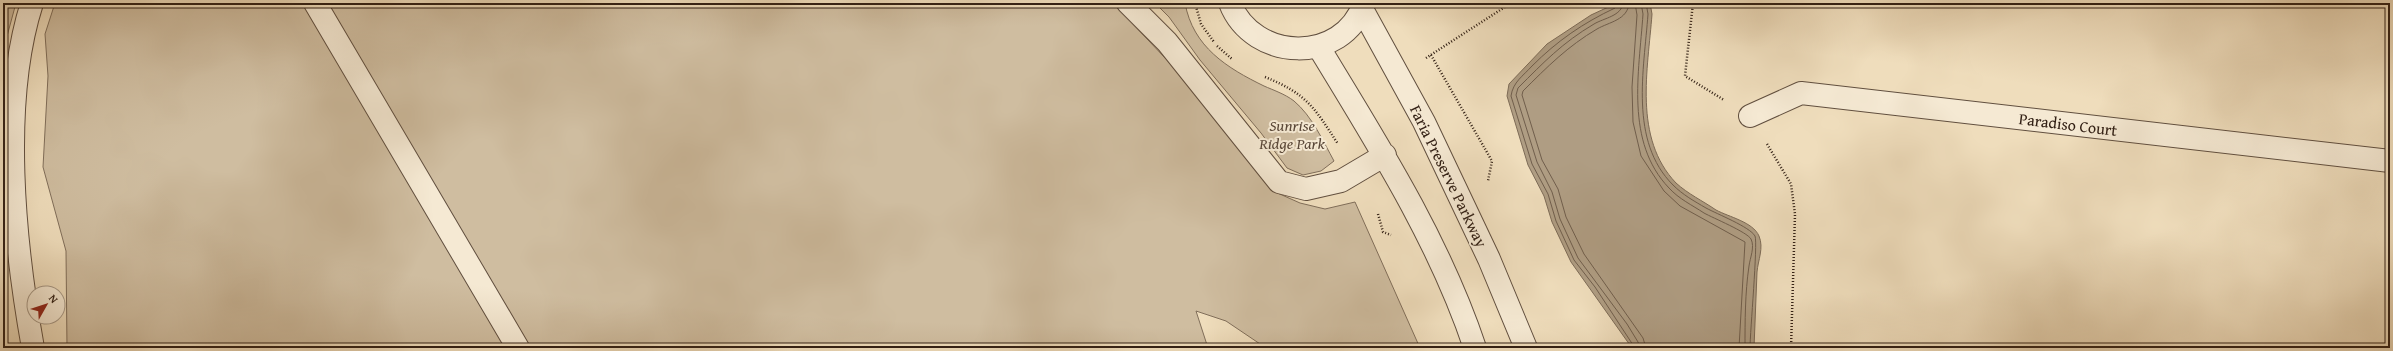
<svg xmlns="http://www.w3.org/2000/svg" width="2393" height="351" viewBox="0 0 2393 351" font-family="'Gentium Book Plus',serif">
<style>
.green{fill:#cfbda0;stroke:#806e5a}
.water{fill:#af9d83;stroke:#7d6b57}
.lines{fill:none;stroke-linecap:round;stroke-linejoin:round}
.shore{stroke:#705e4c;stroke-width:1}
.minor-casing{stroke:#614f3f;stroke-width:24}
.path{stroke:#322015;stroke-width:2.5;stroke-dasharray:1 2;stroke-linecap:butt}
.minor{stroke:#f5e9d3;stroke-width:22}
.labels{text-anchor:middle;stroke-width:4;stroke-linejoin:round;paint-order:stroke}
.street-label{font-size:16px;fill:#322015;stroke:#f5e9d3}
.park-label{font-size:16px;font-style:italic;fill:#594738;stroke:#f5e9d3}
</style>
<rect width="100%" height="100%" fill="#efddbc"/>
<filter id="stains"><feTurbulence type="fractalNoise" baseFrequency=".005" numOctaves="4"/><feColorMatrix values="0 0 0 0 .2 0 0 0 0 .09 0 0 0 0 .02 0 0 0 .5 -.17"/></filter>
<radialGradient id="worn" r=".72"><stop offset=".6" stop-color="#630" stop-opacity="0"/><stop offset="1" stop-color="#630" stop-opacity=".3"/></radialGradient>
<path class="green" d="M3,3h13l-13,48z
M55,3h1058l89,94 71,94 27,12 25,6 30,-7 65,146h-154l-40,-27 -30,-10 12,37h-1141l-1,-97 -23,-84 5,-91 -3,-42z
M1155,3h30c8,44 42,65 79,83 9,4 21,8 30,15 18,15 29,40 40,60l-13,10 -18,4 -16,-7 -26,-35 -61,-73 -31,-43z
M3,283l5,65h-5z"/>
<path class="water" d="M1617,3h33l2,11c-4,55 -19,124 24,169 12,11 27,18 40,27 13,7 37,12 43,26 5,12 -1,24 -2,36 -1,25 -2,51 -3,76h-122l-61,-86 -19,-40 -8,-26 -16,-31 -21,-69 2,-12 38,-40 44,-29z"/>
<g class="lines">
<path class="shore" d="M1618,3l-3,5c-32,15 -58,33 -83,58 -9,10 -19,16 -21,30l21,68 16,30 8,27 18,39 21,27 40,61
M1623,3c-1,13 -19,15 -29,21 -32,19 -50,38 -76,64l-2,7 21,67 15,30 8,27 18,39 49,66 11,18 2,6
M1629,3c-1,17 -20,19 -32,26 -29,17 -50,38 -74,62l-1,4 20,65 16,29 8,28 18,37 59,84 3,10
M1635,3l2,12 -5,72 1,35 8,34 23,35 16,15 65,36 -6,106
M1641,3l2,11c-4,59 -18,128 26,174 10,11 23,17 35,25 9,5 43,19 47,26 4,8 -1,19 -2,27 -4,27 -4,55 -4,82
M1646,3l2,11c-4,56 -19,127 25,171 10,10 21,16 33,23 11,6 44,19 49,28 3,7 -5,96 -5,112"/>
<g class="minor-casing">
<path id="minor" d="M32,3c-32,100 -18,239 1,345
M315,3l203,345
M1128,3l39,39 112,140 27,7 35,-8 44,-26
M1230,3c23,59 113,62 134,0
M1362,9l62,113 65,137 37,89
M1318,46c59,97 121,194 157,302
M1750,116l51,-23 589,68"/>
</g>
<path class="path" d="M1195,3l6,21 13,18
M1693,3l-8,73 39,24
M1217,46l15,13
M1431,55l61,106 -4,20
M1426,58l85,-55
M1265,77c42,17 49,30 73,67
M1767,144l24,40 4,30 -4,134
M1378,214l5,18 8,3"/>
<use href="#minor" class="minor"/>
</g>
<g class="labels">
<g class="street-label">
<text transform="translate(2068 124) rotate(7)" y="6">Paradiso Court</text>
<text transform="translate(1449 176) rotate(64)" y="6">Faria Preserve Parkway</text>
</g>
<g class="park-label">
<text x="1292" y="131">Sunrise<tspan x="1292" dy="18">Ridge Park</tspan></text>
</g>
</g>
<rect width="2393" height="351" fill="none" stroke="#efddbc" stroke-width="16"/>
<rect x="4" y="4" width="2385" height="343" fill="none" stroke="#322015" stroke-width="2"/>
<rect x="8" y="8" width="2377" height="335" fill="none" stroke="#322015"/>
<g transform="translate(46 305) rotate(51)"><circle r="19" fill="#f5e9d3" stroke="#a79987"/>
<path d="M0-3L7 15L0 10L-7 15Z" fill="#8f2418"/>
<text y="-6" font-size="11" font-weight="bold" text-anchor="middle" fill="#322015">N</text>
</g>
<rect width="100%" height="100%" filter="url(#stains)"/>
<rect width="100%" height="100%" fill="url(#worn)"/>
</svg>
